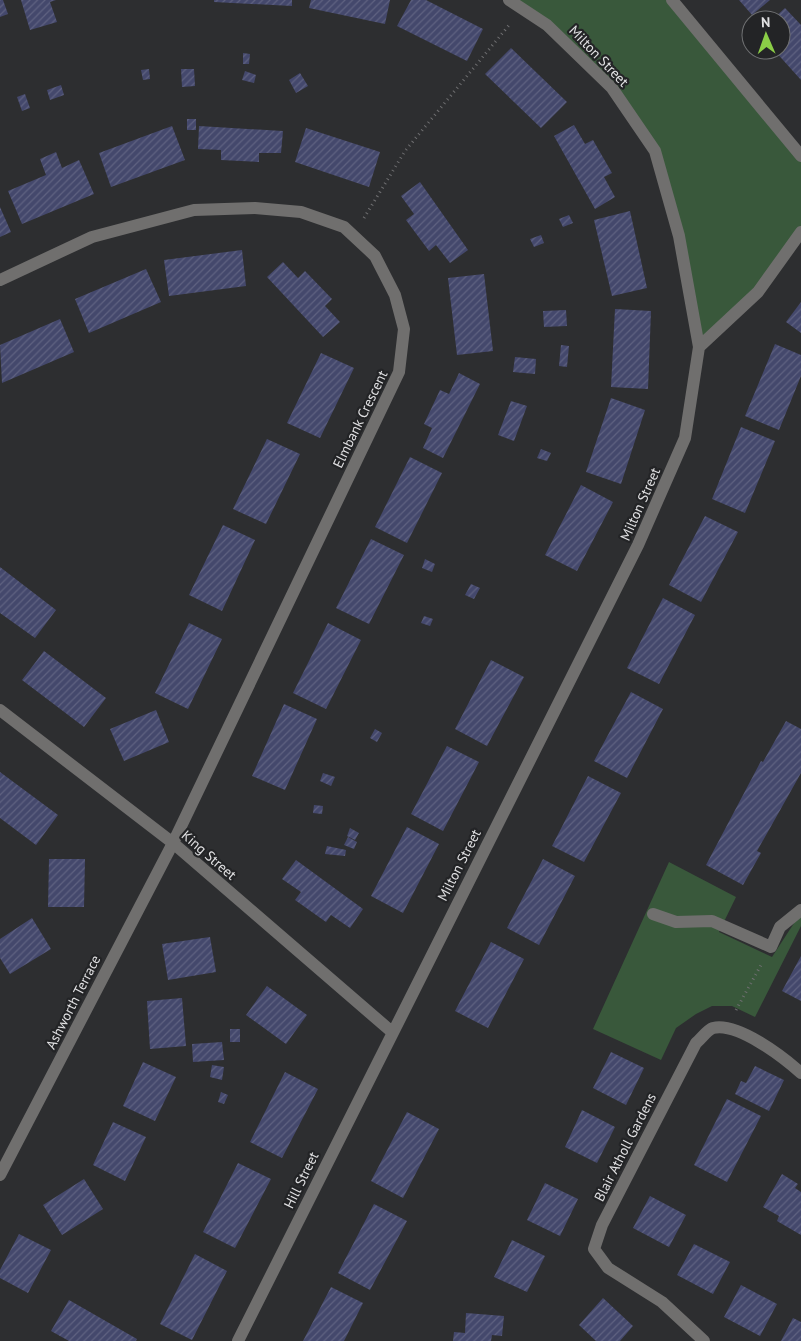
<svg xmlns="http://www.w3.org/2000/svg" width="801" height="1341" viewBox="0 0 801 1341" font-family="'PT Sans',sans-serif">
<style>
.grass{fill:#39583b}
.building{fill:url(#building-hatch)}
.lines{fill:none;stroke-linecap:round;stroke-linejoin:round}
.path{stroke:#6f6f71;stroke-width:3;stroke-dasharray:1 4;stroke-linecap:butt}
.minor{stroke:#706f6e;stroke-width:12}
.labels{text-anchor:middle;stroke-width:4.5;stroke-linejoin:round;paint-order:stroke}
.street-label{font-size:14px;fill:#e1e1e3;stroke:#232426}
</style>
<defs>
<pattern id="building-hatch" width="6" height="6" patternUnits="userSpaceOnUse" patternTransform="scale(1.25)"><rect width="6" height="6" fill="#44486c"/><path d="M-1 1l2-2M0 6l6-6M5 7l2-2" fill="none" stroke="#5f6281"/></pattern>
</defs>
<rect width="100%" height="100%" fill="#2d2e30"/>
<path class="grass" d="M509,0h163l129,156v76l-43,60 -59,55 -44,-196 -43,-63z
M669,862l67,35 -17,35 53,25 26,-40 3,1v8l-46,91 -23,-11h-20l-16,8 -20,14 -15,32 -68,-31z"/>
<path class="building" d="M0,0h3l5,14 -8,3z
M21,0h35l-6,2 7,20 -27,8z
M214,0h78v6l-78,-4z
M311,0h79l-5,24 -76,-16z
M411,0h15l57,29 -16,32 -70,-35z
M739,0h31l-18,15z
M785,8l16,17v55l-27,-30h7v-30h-9z
M511,48l56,54 -26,26 -56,-54z
M243,53l7,1 -1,10h-6z
M149,69l1,10 -7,1 -2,-10z
M181,69h13l1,17 -13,1z
M245,71l11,4 -2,8 -12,-3z
M300,73l8,13 -12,7 -7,-13z
M61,85l3,10 -14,5 -3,-10z
M25,94l5,14 -8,3 -5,-14z
M187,119h9v11h-9z
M574,125l11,19 8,-4 19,33 -8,4 11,20 -20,12 -41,-73z
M172,126l13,34 -74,27 -12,-34z
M199,126l84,5 -2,22h-22v9l-38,-2v-10l-23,-1z
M306,128l74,24 -11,35 -74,-25z
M56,152l6,16 17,-8 15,34 -72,30 -14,-33 38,-16 -6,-16z
M420,182l48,68 -18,13 -14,-18 -7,6 -23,-31 8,-6 -13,-18z
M0,207l11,25 -11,5z
M630,211l17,77 -35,8 -18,-76z
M569,215l4,8 -10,4 -4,-8z
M541,235l3,8 -10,4 -4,-8z
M242,250l4,36 -77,10 -5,-36z
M283,262l15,16 7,-7 27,28 -7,7 15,16 -17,15 -56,-60z
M146,269l15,33 -72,31 -14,-34z
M484,274l9,77 -36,4 -9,-77z
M801,302v31l-15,-11z
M615,309l36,2 -3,78 -37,-2z
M566,310l1,16 -23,1 -1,-16z
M60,319l14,33 -72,31 -2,-38z
M775,344l26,11v21l-22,54 -34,-14z
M561,345l8,1 -2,21 -8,-1z
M321,353l33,15 -34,70 -33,-15z
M515,357l21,2 -1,15 -22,-2z
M459,373l21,11 -37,74 -20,-10 9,-20 -8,-4 16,-34 9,4z
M611,398l34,12 -24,74 -35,-12z
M511,401l16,5 -13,35 -16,-6z
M741,427l34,14 -30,72 -33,-14z
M267,439l33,15 -34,70 -33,-15z
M541,449l10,4 -4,8 -10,-3z
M410,457l32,16 -35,70 -32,-16z
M581,485l32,17 -36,69 -32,-16z
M705,516l33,16 -37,70 -32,-17z
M223,525l32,15 -33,71 -33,-16z
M371,539l33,16 -35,69 -33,-16z
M425,559l10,5 -3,8 -10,-4z
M0,567l56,43 -21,28 -35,-25z
M471,584l9,4 -6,11 -9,-4z
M663,598l32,17 -36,69 -32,-16z
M424,616l9,3 -3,7 -9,-3z
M189,623l33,16 -34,70 -33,-16z
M328,623l33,17 -35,69 -33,-16z
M44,651l62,47 -22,29 -62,-47z
M491,660l33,17 -37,69 -32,-17z
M631,692l32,17 -36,69 -33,-17z
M284,704l33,15 -32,71 -33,-14z
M156,710l13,32 -45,19 -14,-32z
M786,721l15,8v44l-44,78 4,2 -18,32 -37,-20 55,-104 2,1z
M375,729l7,4 -5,9 -7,-4z
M447,746l32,16 -36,69 -32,-17z
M0,772l58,43 -22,30 -36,-27z
M323,773l12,4 -4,9 -11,-5z
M588,776l33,17 -37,69 -32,-16z
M314,805l9,1 -1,8 -9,-1z
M407,827l32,17 -36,69 -32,-17z
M350,828l9,5 -4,7 -8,-4z
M348,837l9,5 -3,7 -10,-4z
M327,846l19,4 -1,6 -20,-2z
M49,859h36l-1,48h-36z
M543,859l32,17 -36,69 -32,-17z
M296,860l67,49 -13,19 -19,-13 -5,7 -31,-22 6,-8 -19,-13z
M32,918l19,31 -41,25 -10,-16v-19z
M210,937l6,35 -48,8 -6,-36z
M491,942l33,17 -36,69 -33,-17z
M801,956v45l-19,-10z
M267,986l40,29 -21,29 -40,-29z
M182,998l4,48 -36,3 -3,-48z
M230,1029h10v13h-10z
M222,1042l2,18 -31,2 -1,-18z
M611,1052l33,16 -18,37 -33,-17z
M143,1062l33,15 -21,44 -32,-15z
M212,1065l12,2 -2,13 -12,-3z
M755,1066l29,14 -15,31 -34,-17 6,-13 5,2z
M285,1072l33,17 -36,69 -32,-16z
M221,1092l7,3 -4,9 -6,-2z
M727,1099l34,17 -34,66 -33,-17z
M582,1110l33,17 -18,36 -32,-16z
M407,1112l32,17 -36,69 -32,-17z
M113,1122l33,15 -21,44 -32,-16z
M238,1163l33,16 -36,69 -32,-16z
M782,1174l16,10 -3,4 6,4v43l-24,-14 2,-5 -16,-9z
M84,1179l19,30 -41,26 -19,-30z
M545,1183l33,16 -18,37 -33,-16z
M650,1196l36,19 -17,32 -36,-19z
M374,1204l33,17 -37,69 -32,-17z
M19,1234l32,16 -23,43 -28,-15v-8z
M512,1240l33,16 -18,36 -33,-15z
M694,1244l36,18 -17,32 -36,-19z
M195,1254l32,17 -35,69 -32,-16z
M741,1285l36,19 -17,32 -36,-19z
M331,1287l32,16 -19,38h-41z
M603,1298l30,28 -13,15h-24l-17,-16z
M69,1300l68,39 -1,2h-67l-18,-10z
M466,1313l38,3 -2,20 -10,-1 -1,6h-38l1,-9 11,1z
M793,1318l8,4v19h-20z"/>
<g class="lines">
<path class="path" d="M364,218l41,-67 105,-127
M736,1010l25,-45"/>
<path class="minor" d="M672,0l129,156
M0,280l92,-43 102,-27 61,-2 46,4 43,15 31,29 20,39 9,34 -5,43 -226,471 -173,332
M699,347l59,-55 43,-60
M0,710l173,133 219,189
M653,914l23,8 36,-1 59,26 9,-20 21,-17
M238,1341l400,-796 47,-107 14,-91 -20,-111 -24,-85 -43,-63 -65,-63 -38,-25
M704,1341l-42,-39 -54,-34 -14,-19 8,-24 94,-182c5,-4 11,-13 17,-15 25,-6 70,29 88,45"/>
</g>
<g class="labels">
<g class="street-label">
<text transform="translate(599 56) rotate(46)" y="5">Milton Street</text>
<text transform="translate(360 419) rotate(-64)" y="5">Elmbank Crescent</text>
<text transform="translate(640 504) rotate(-66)" y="5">Milton Street</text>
<text transform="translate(209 855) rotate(41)" y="5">King Street</text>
<text transform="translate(459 865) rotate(-63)" y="5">Milton Street</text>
<text transform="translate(73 1002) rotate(-63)" y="5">Ashworth Terrace</text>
<text transform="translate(625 1147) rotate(-63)" y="5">Blair Atholl Gardens</text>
<text transform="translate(301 1180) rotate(-64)" y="5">Hill Street</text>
</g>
</g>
<g transform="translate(766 35) rotate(358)"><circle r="24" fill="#232426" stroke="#6f7072"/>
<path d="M0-4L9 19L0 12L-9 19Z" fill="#8bce47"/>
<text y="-8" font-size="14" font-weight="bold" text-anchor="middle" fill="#e1e1e3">N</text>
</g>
</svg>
